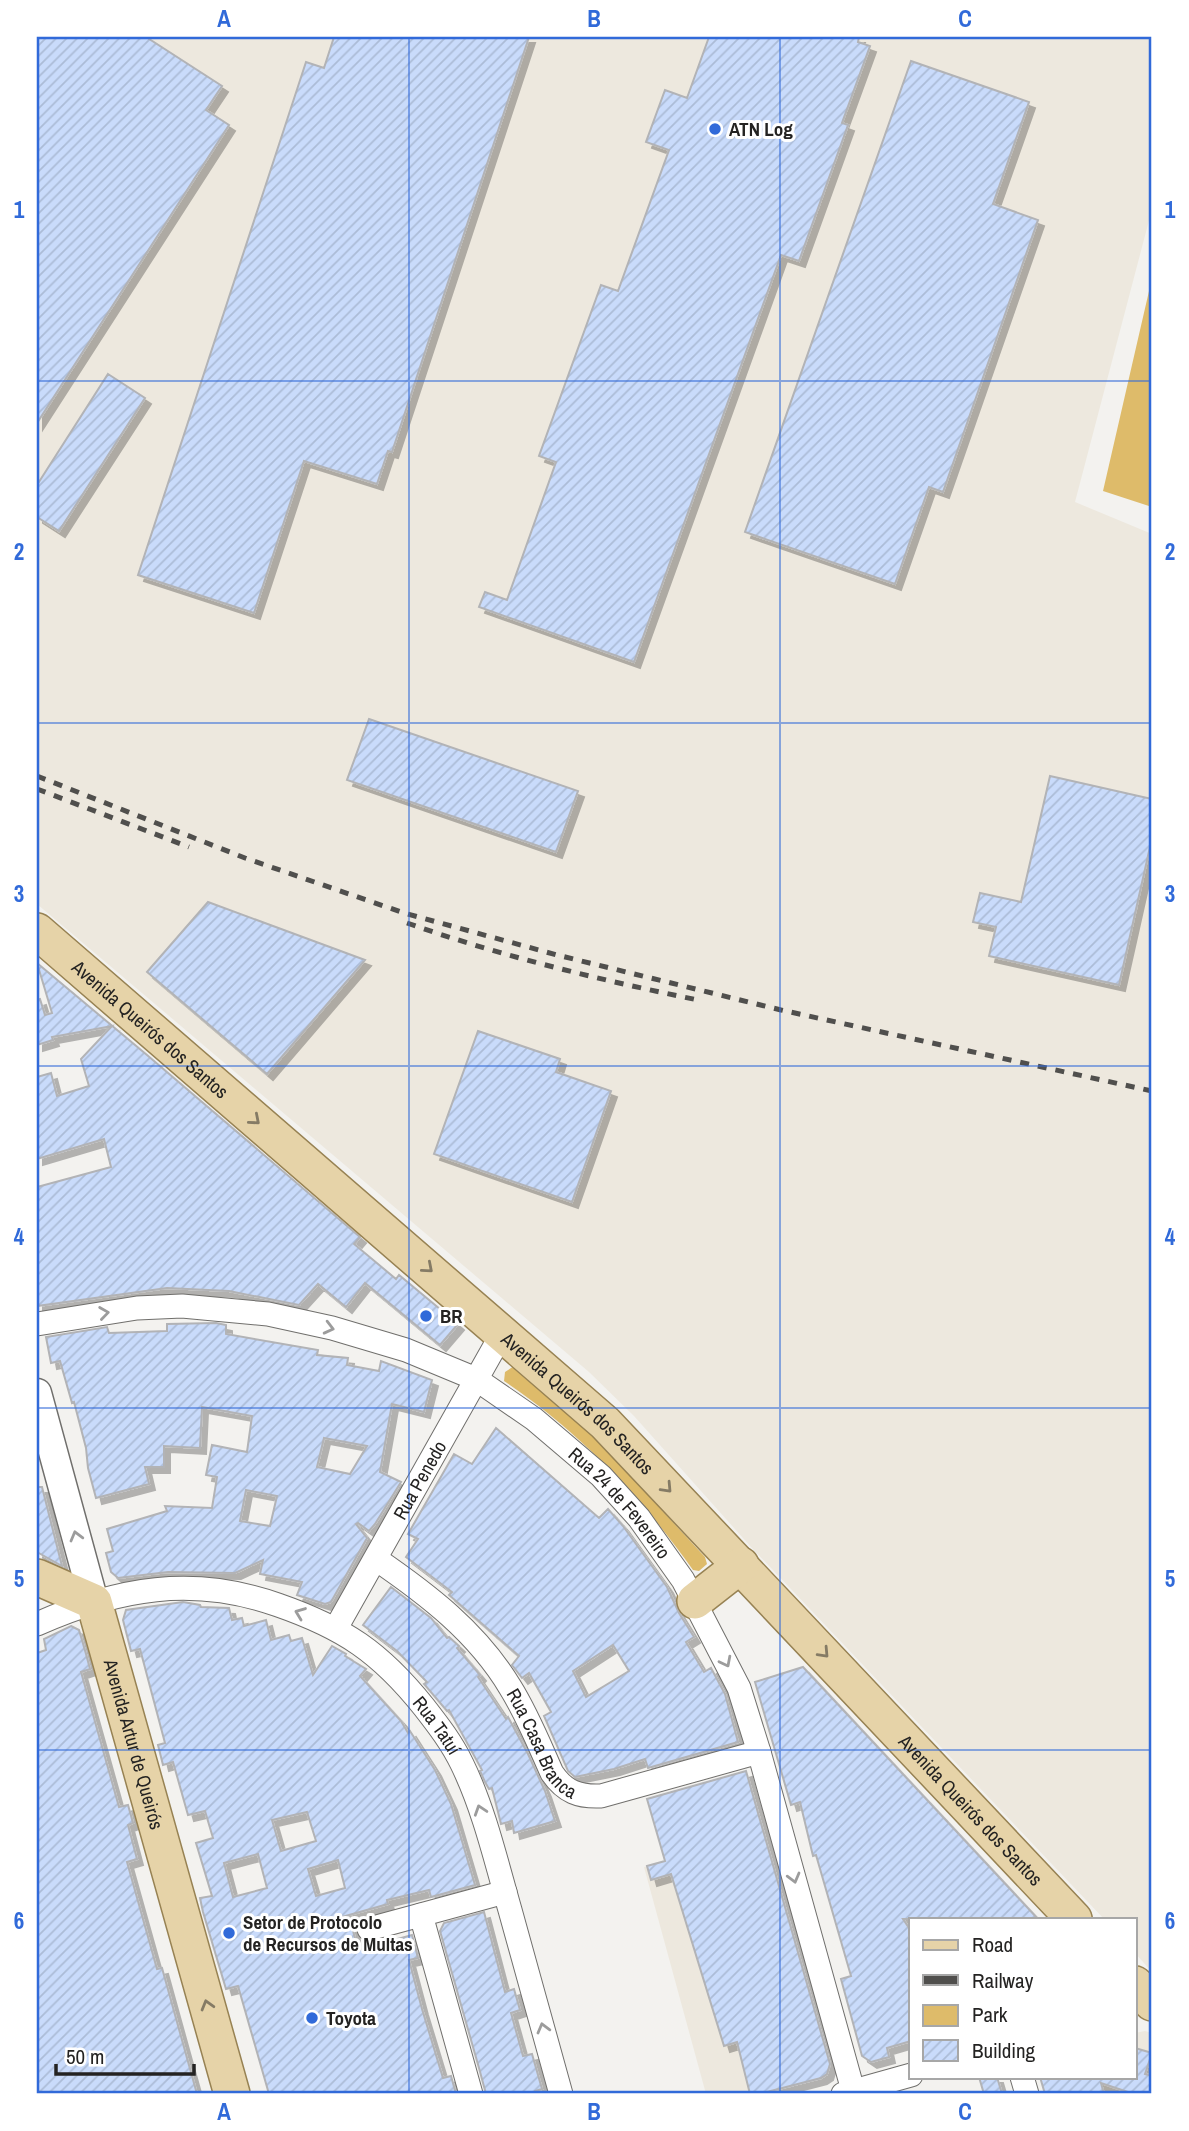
<svg xmlns="http://www.w3.org/2000/svg" width="1189" height="2131" viewBox="0 0 1189 2131" font-family="'Archivo Narrow',sans-serif">
<style>
.built{fill:#ede8de}
.green{fill:#debb6a}
.building{fill:url(#building-hatch);stroke:#b2b3b6;stroke-width:2;fill-rule:evenodd;filter:url(#shadow)}
.lines{fill:none;stroke-linecap:round;stroke-linejoin:round}
.minor-casing{stroke:#706f6c;stroke-width:25}
.tertiary-casing{stroke:#706f6c;stroke-width:31}
.primary-casing{stroke:#978253;stroke-width:38}
.minor{stroke:#fff;stroke-width:23}
.tertiary{stroke:#fff;stroke-width:28}
.primary{stroke:#e6d3a8;stroke-width:35}
.rail{stroke:#504f4d;stroke-width:5;stroke-dasharray:9 9;stroke-linecap:butt}
.oneway{stroke:#857b65}
.oneway2{stroke:#9c9c9c}
.grid{fill:none;stroke:#316ad9;stroke-width:2;stroke-opacity:0.55}
.poi-dot{fill:#316ad9;stroke:#fff;stroke-width:2.5}
.labels{text-anchor:middle;stroke-width:6;stroke-linejoin:round;paint-order:stroke}
.poi-label{font-size:19px;font-weight:bold;fill:#242322;stroke:#fff;text-anchor:start}
.street-label{font-size:19px;fill:#242322;stroke:#fff}
.neatline{fill:none;stroke:#316ad9;stroke-width:2.5}
.grid-label{font-size:23px;text-anchor:middle;font-weight:bold;fill:#316ad9}
</style>
<defs>
<pattern id="building-hatch" width="6" height="6" patternUnits="userSpaceOnUse" patternTransform="scale(1.75)"><rect width="6" height="6" fill="#c9dbfb"/><path d="M-1 1l2-2M0 6l6-6M5 7l2-2" fill="none" stroke="#acbcd7"/></pattern>
<filter id="shadow"><feDropShadow dx="6" dy="6" stdDeviation="0" flood-color="#0004"/></filter>
</defs>
<rect width="100%" height="100%" fill="#f3f2ef"/>
<path class="built" d="M37,37h1115v172l-77,293 77,32v1438l-17,-19v-34h-31l-353,-372 -117,-131 -45,-44 -552,-468z
M764,1834l66,235 -9,9 -62,16h-53l-62,-227z
M1145,2031l7,2v61h-48l-5,-17h36v-44z"/>
<path class="green" d="M1152,278v229l-49,-16z
M514,1366l59,48 132,143 2,7 -8,7 -6,-1c-52,-73 -114,-139 -189,-189l1,-9z"/>
<path class="building" d="M37,37h109l76,49 -16,24 23,15 -192,298z
M334,37h195l-137,415 -4,-1 -11,33 -73,-23 -50,152 -116,-38 168,-513 18,6z
M709,37h150l-1,5 12,4 -28,77 6,2 -49,136 -18,-6 -147,407 -155,-55 6,-15 22,8 49,-138 -17,-6 62,-171 17,6 51,-141 -23,-8 19,-52 22,8z
M911,61l118,41 -36,102 45,16 -95,272 -14,-5 -34,97 -150,-52z
M108,374l37,24 -86,133 -22,-14v-32z
M369,719l209,72 -22,61 -209,-72z
M1050,776l102,23v39l-33,147 -130,-29 7,-29 -23,-5 7,-29 41,9z
M208,902l157,58 -98,114 -120,-102z
M37,963l110,92 213,182 -6,7 42,35 3,-4 59,49 -18,21 -75,-62 -19,24 -28,-23 -19,21 -70,-14 -62,-3 -130,18v-119l74,-20 -7,-28 -67,20v-82l14,-4 6,23 32,-10 -8,-27 31,-33 -60,11 1,3 -16,5v-45l3,-1 5,16 7,-2z
M478,1031l82,28 -4,13 55,19 -39,111 -138,-48z
M216,1323l10,2v9l92,16 -1,5 31,3 -1,7 32,6 2,-10 51,19 -8,32 -32,-8 -12,68 21,10 -26,42 -6,7 -11,-8 -2,1 11,14 -36,64 -6,2 -28,-9 5,-13 -42,-8 3,-14 -28,13 -67,-1 -50,6 -7,-6 -5,-19 7,-2 -6,-22 60,-18 -2,-5 47,2 5,-31 -11,-2 6,-30 35,7 5,-36 -50,-9 -2,41 -36,-2v21h-19l4,17 -53,14 -8,-30 -2,-20 -12,-46 -2,1 -12,-42 -9,2 -5,-26 61,-10 2,6 58,-2v-7zM324,1438l43,8 -17,28 -33,-7zM246,1490l31,6 -7,30 -30,-5z
M496,1428l103,90 9,-9 15,17 44,61 12,26 15,24 -8,5 18,30 7,-4 14,26 13,48 -90,26 -3,-9 -31,10 -39,8 -7,-6 -24,-55 7,-4 -22,-39 -7,5 -10,-13 7,-9 -70,-61 3,-3 -46,-35 12,-18 -10,-5 46,-80 18,10zM613,1645l16,26 -43,26 -13,-26z
M37,1487h5l20,79 -25,-14z
M391,1587l40,31 16,20 2,-1 10,9 -2,2 23,27 -2,2 28,42 2,-2 20,37 17,37 10,30 -41,12 -2,-12 -11,3 -9,-36 -3,1 -4,-7 -5,-11 2,-1 -33,-60 -2,1 -23,-27 3,-2 -30,-31 -34,-26z
M183,1602l17,3 1,2 28,1 3,12 10,-2 2,8 22,-6 5,20 18,-5 2,6 11,-3 11,37 19,-29 14,8 -1,2 21,13 -6,7 41,45 7,12 2,-2 25,39 16,34 24,81 -44,12 -2,-7 -42,10 1,4 -53,15 16,4 7,27 54,-15 6,23 -9,2 13,49 21,69 8,-2 5,18h-187l-31,-108 -12,3 -23,-77 -3,-14 12,-2 -16,-53 17,-5 -8,-27 -17,4 -15,-53 -10,3 -5,-20 7,-2 -25,-94 -9,2 -8,-31 3,-10zM307,1812l9,29 -35,10 -9,-31zM258,1854l9,34 -34,9 -9,-34zM338,1860l7,28 -29,8 -8,-27z
M71,1626l8,4 7,24 4,15 -9,3 38,135 9,-2 5,18 -5,2 9,34 -10,3 30,107 5,-1 35,126h-160v-441l9,-3 -2,-11z
M803,1667l235,252h-135l8,12v110l-24,7 2,9 -18,5 -9,-6 -21,-77 10,-3 -35,-121 -3,1 -13,-54 -9,3 -36,-123z
M746,1771l84,293 -3,10 -6,4 -62,16h-9l-13,-52 -13,4 -53,-172 -20,6 -4,-14 18,-5 -18,-62z
M484,1912l21,80 9,-3 6,21 -9,3 12,43 9,-2 10,35 -7,2v3h-49l-7,-26 -39,-137 4,-8z
M1135,2048l17,5 -7,21 7,2v18h-18l-33,-11 3,11h-59l-5,-17h95z
M979,2077h18l5,17h-18z"/>
<g class="lines">
<g class="minor-casing">
<g id="minor">
<path id="s1" d="M37,1324l100,-16 45,-2 86,8 64,14 74,22 70,29 58,40 67,57 38,42 44,62 56,108 20,64 95,342"/>
<path id="s2" d="M376,1559c51,35 101,73 134,128 17,27 29,57 42,86 13,19 27,24 49,23l158,-44"/>
<path id="s3" d="M37,1624c81,-36 156,-49 241,-19 66,23 102,47 146,102 14,18 28,36 38,57 22,45 34,97 48,146 17,61 34,123 51,184"/>
<path id="s4" d="M336,1628l167,-296"/>
<path d="M421,1915l50,179"/>
<path d="M369,1929l136,-37"/>
<path d="M1022,2077l5,17"/>
<path d="M843,2094l68,-19"/>
</g>
</g>
<g class="tertiary-casing">
<path id="tertiary" d="M37,1393l57,209"/>
</g>
<g class="primary-casing">
<g id="primary">
<path id="s5" d="M37,931l568,492 469,496"/>
<path id="s6" d="M37,1577l57,25 138,492"/>
<path d="M695,1601l46,-36"/>
<path d="M1135,1984l17,19"/>
</g>
</g>
<use href="#minor" class="minor"/>
<use href="#tertiary" class="tertiary"/>
<use href="#primary" class="primary"/>
<path class="rail" d="M37,776l208,82 159,55 153,42 224,55 371,81
M37,789l152,58
M407,923c94,33 193,57 291,77"/>
</g>
<defs><path id="oneway-chevron" d="M-2-3.5L2.5 0L-2 3.5" fill="none" stroke-width="1.6" stroke-linecap="round" stroke-linejoin="round" transform="scale(1.75)"/></defs>
<g class="oneway">
<use href="#oneway-chevron" transform="translate(255 1120) rotate(41)"/>
<use href="#oneway-chevron" transform="translate(428 1268) rotate(41)"/>
<use href="#oneway-chevron" transform="translate(667 1488) rotate(47)"/>
<use href="#oneway-chevron" transform="translate(824 1653) rotate(47)"/>
<use href="#oneway-chevron" transform="translate(207 2005) rotate(-106)"/>
</g>
<g class="oneway2">
<use href="#oneway-chevron" transform="translate(104 1313) rotate(-8)"/>
<use href="#oneway-chevron" transform="translate(329 1328) rotate(14)"/>
<use href="#oneway-chevron" transform="translate(76 1536) rotate(-105)"/>
<use href="#oneway-chevron" transform="translate(300 1613) rotate(-159)"/>
<use href="#oneway-chevron" transform="translate(726 1662) rotate(63)"/>
<use href="#oneway-chevron" transform="translate(480 1810) rotate(-108)"/>
<use href="#oneway-chevron" transform="translate(794 1878) rotate(75)"/>
<use href="#oneway-chevron" transform="translate(543 2028) rotate(-105)"/>
</g>
<path class="grid" d="M409,37v2057M780,37v2057M37,381h1115M37,723h1115M37,1066h1115M37,1408h1115M37,1750h1115"/>
<g class="poi-dot">
<circle cx="715" cy="129" r="7"/>
<circle cx="426" cy="1316" r="7"/>
<circle cx="229" cy="1933" r="7"/>
<circle cx="312" cy="2018" r="7"/>
</g>
<g class="labels">
<g class="poi-label">
<text x="729" y="136">ATN Log</text>
<text x="440" y="1323">BR</text>
<text x="243" y="1929">Setor de Protocolo<tspan x="243" dy="22">de Recursos de Multas</tspan></text>
<text x="326" y="2025">Toyota</text>
</g>
<g class="street-label">
<text dy="7" stroke="none"><textPath href="#s5" startOffset="150">Avenida Queirós dos Santos</textPath></text>
<text dy="7" stroke="none"><textPath href="#s5" startOffset="718">Avenida Queirós dos Santos</textPath></text>
<text dy="7" stroke="none"><textPath href="#s4" startOffset="170">Rua Penedo</textPath></text>
<text dy="7" stroke="none"><textPath href="#s1" startOffset="642">Rua 24 de Fevereiro</textPath></text>
<text dy="7" stroke="none"><textPath href="#s3" startOffset="452">Rua Tatuí</textPath></text>
<text dy="7" stroke="none"><textPath href="#s2" startOffset="252">Rua Casa Branca</textPath></text>
<text dy="7" stroke="none"><textPath href="#s6" startOffset="210">Avenida Artur de Queirós</textPath></text>
<text dy="7" stroke="none"><textPath href="#s5" startOffset="1284">Avenida Queirós dos Santos</textPath></text>
</g>
</g>
<rect width="1189" height="2131" fill="none" stroke="#ffffff" stroke-width="77"/>
<rect x="909" y="1918" width="228" height="161" fill="#ffffff" stroke="#a7a7a7" stroke-width="2"/>
<rect x="923" y="1940" width="35" height="10" fill="#e6d3a8" stroke="#a7a7a7" stroke-width="2"/>
<text x="972" y="1952" font-size="21" fill="#242322">Road</text>
<rect x="923" y="1975" width="35" height="10" fill="#504f4d" stroke="#a7a7a7" stroke-width="2"/>
<text x="972" y="1988" font-size="21" fill="#242322">Railway</text>
<rect x="923" y="2005" width="35" height="21" fill="#debb6a" stroke="#a7a7a7" stroke-width="2"/>
<text x="972" y="2022" font-size="21" fill="#242322">Park</text>
<rect x="923" y="2040" width="35" height="21" fill="url(#building-hatch)" stroke="#a7a7a7" stroke-width="2"/>
<text x="972" y="2058" font-size="21" fill="#242322">Building</text>
<path d="M56 2064v10h138v-10" fill="none" stroke="#242322" stroke-width="3.5"/>
<text x="66" y="2064" font-size="21" fill="#242322" stroke="#ffffff" stroke-width="5" paint-order="stroke">50 m</text>
<rect x="38" y="38" width="1112" height="2054" class="neatline"/>
<g class="grid-label">
<text x="224" y="27">A</text>
<text x="594" y="27">B</text>
<text x="965" y="27">C</text>
<text x="19" y="218">1</text>
<text x="1170" y="218">1</text>
<text x="19" y="560">2</text>
<text x="1170" y="560">2</text>
<text x="19" y="902">3</text>
<text x="1170" y="902">3</text>
<text x="19" y="1245">4</text>
<text x="1170" y="1245">4</text>
<text x="19" y="1587">5</text>
<text x="1170" y="1587">5</text>
<text x="19" y="1929">6</text>
<text x="1170" y="1929">6</text>
<text x="224" y="2120">A</text>
<text x="594" y="2120">B</text>
<text x="965" y="2120">C</text>
</g>
</svg>
